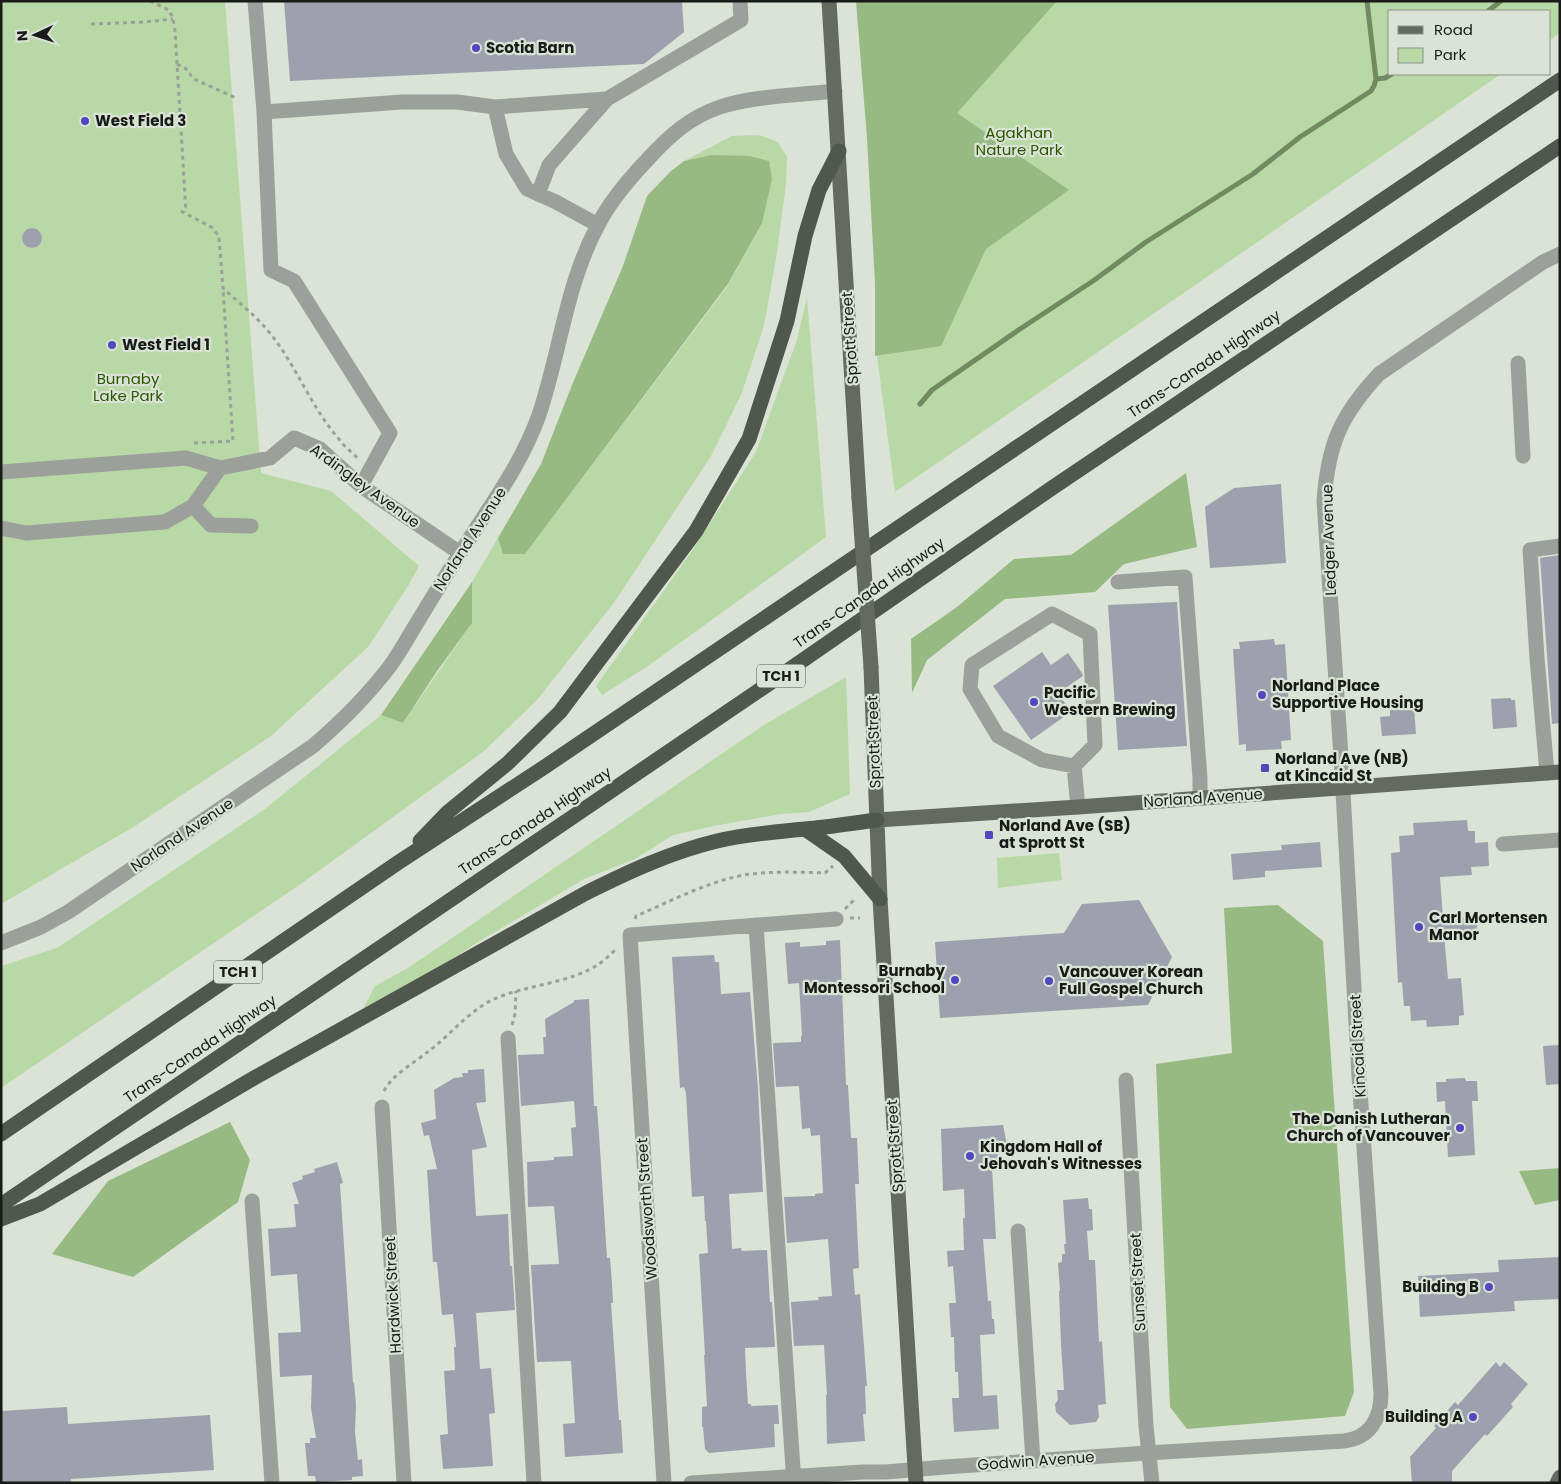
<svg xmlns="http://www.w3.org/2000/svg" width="1561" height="1484" viewBox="0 0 1561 1484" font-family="Poppins,sans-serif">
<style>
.green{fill:#b8d8a6}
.forest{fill:#97ba82}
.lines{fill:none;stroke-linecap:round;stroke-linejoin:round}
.stream{stroke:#718a62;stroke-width:5}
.building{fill:#9ea0ae}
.path{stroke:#9aa197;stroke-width:3;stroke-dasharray:4 4;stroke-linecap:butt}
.minor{stroke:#9ca09a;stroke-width:15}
.major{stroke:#646a60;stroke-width:15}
.highway{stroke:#50574c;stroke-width:15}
.major-bridge{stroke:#646a60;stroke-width:15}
.poi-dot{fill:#5147be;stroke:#dae3d6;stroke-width:2}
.labels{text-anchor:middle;stroke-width:4.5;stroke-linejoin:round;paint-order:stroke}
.shield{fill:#dae3d6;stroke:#525750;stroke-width:1}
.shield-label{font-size:14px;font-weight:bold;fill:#181b17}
.poi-label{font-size:15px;font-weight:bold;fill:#181b17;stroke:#dae3d6;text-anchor:start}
.park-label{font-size:15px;fill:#2c5600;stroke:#dae3d6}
.street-label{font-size:15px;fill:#181b17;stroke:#dae3d6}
</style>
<rect width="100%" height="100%" fill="#dae3d6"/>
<path class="green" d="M1,1h224l36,472 70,18 88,75 -11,20 -40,61 -97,89 -136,90 -134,78z
M868,1h692v32l-10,7v-29h-160v63h111l-606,418 -18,-136 16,-3z
M759,135l19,7 9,15 -1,27 -10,75 -12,66 -23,70 -30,61 -98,148 -76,96 -53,51 -182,132 -301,205v-122l56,-18 208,-139 116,-94 22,8 69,-100v-41l26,-44 5,16h22l202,-267 35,-64 -51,-68 -27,6 48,-25z
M807,297l19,240 -178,129 -46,29 -6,-9 96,-135 64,-99 41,-112z
M846,677l4,117 -41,18 -28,2 -62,11 -46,10 -38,24 -51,20 -109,65 -69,45 -45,24 14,-27 33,-18 356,-243z
M1059,853l3,27 -64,8 -1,-30z"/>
<path class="forest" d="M856,1h201l-100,112 112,77 -83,59 -45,97 -66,10v-73l-8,-145z
M711,155l38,1 20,5 3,18 -10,44 -34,61 -203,270h-22l-5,-16 43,-74 31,-79 51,-119 24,-70 23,-24 14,-11z
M1186,473l11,74 -73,17 -29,28 -90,7 -78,61 -15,33 -1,-54 46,-32 57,-48 57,-4z
M472,582v41l-35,48 -34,52 -22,-8z
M1278,905l45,36 31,451 -9,24 -158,13 -17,-22 -14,-343 76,-11 -8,-145z
M230,1122l20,38 -12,42 -105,75 -81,-23 56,-73z
M1560,1168v32l-25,5 -16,-34z"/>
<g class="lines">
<path class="stream" d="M1488,11l13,-10
M1376,79l9,-1 7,-4
M920,404l12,-14 88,-61 73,-48 53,-39 107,-68 47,-37 71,-46 3,-5 2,-7 -9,-78"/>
</g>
<path class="building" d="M284,1h398l2,31 -40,32 -354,17z
M22 238a10 10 0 1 1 20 0a10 10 0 1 1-20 0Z
M1281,484l5,79 -76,5 -5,-61 29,-19z
M1560,555v168l-8,1 -12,-166z
M1177,602l10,144 -69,4 -10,-145z
M1274,639l1,6 10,-1 6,96 -10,1 1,8 -36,2v-7l-7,1 -6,-96h7l-1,-7z
M1042,652l9,13 17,-12 14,20 1,3 -25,17 13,19 -40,28 -38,-54z
M1511,698v2h4l2,27 -24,2 -2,-30z
M1414,708l2,26 -34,2 -2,-19 10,-1v-6z
M1467,820l1,11h7v12l13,-1 1,24 -18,1 1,8 -32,2 3,42 27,-2 5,2 3,4 -2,7 -4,3 -28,2 4,44 13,-1 3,37 -5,1v9l-32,2 -1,-7 -15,1 -1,-15h-6l-2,-24 -4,1 -7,-130 9,-1 -1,-16 15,-1 -1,-12z
M1320,842l2,25 -57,4v6l-32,3 -2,-26 51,-4 -1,-5z
M1139,900l33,57 -24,48 -208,13 -5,-76 129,-9 18,-29z
M840,940l6,145h2l3,53h6l2,46h-4l4,84 -6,1 2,26 5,-1 7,92h-2l1,28h-3l2,27 -38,3 -1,-49h1l-3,-50 -30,1 -3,-44 28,-2 -1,-3 14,-1 -4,-57 -41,4 -3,-46 31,-1v-2l8,-1 -3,-58 -9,1 -1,-8 -8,1 -3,-43 -23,1 -3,-44 28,-1v-6h1l-3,-53 -11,1 -3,-41 15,-1v5l26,-2v-4z
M714,955l1,7h4l2,32 29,-2 8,96 5,104 -34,2 3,55 9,-1 1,3 25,-1 3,52h2l3,45 -30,1 1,25 2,31h3v2l27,-1 1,19h-5l1,23 -66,6 -4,-4 -2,-22h-1v-20l5,-1 -3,-51h1l-6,-101 9,-1 -2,-32h-1l-1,-25 -12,1 -6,-104 -2,-6 -4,1 -8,-131z
M589,999l5,107h3l3,43 7,109h3l2,25 1,20h-2l8,117h2l2,33 -58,4 -2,-33 12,-1 -4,-62 -34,1 -6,-97 28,-1 -5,-58 -26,1 -1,-45 27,-2v-3l19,-1 -2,-28 5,-1 -2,-26 -53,5 -3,-51 26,-1 -1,-17h3l-1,-18 29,-17v-2z
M1560,1045v39l-14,1 -3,-39z
M484,1069l2,33 -10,1 11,44 -15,3 4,66 32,-2 2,52h2l3,44 -39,3 4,56 11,-1 4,45 -6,1 4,52 -50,3 -3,-34 8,-1 -4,-63 11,-1 -1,-23h2l-3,-33 -11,1 -5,-53h-4l-6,-92 10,-1 -8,-34 -5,1 -3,-13 15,-4 -2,-29 20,-12 9,-1 -1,-4h6v-3z
M1465,1078l1,3h11l1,20h-6l3,54 -27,2 -3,-56 -8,1 -1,-20h10v-3z
M1003,1125l4,20h-10l2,21 -7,1 4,72h-13l5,62h3l1,18h2l1,15 -15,1 3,61 14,-1 2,34 -45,3 -2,-34h7l-1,-26h-3l-1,-35h-3l-2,-34h7l-3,-37 -5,1 -1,-16 17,-1 -1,-32h2l-1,-29 -21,2 -2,-62z
M337,1162l6,21 -3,1 13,199 1,-1 2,23 -1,27 3,28 4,-1 1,17 -11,1v3l-36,2 -1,-6h-7l-3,-33h5v-5h6l-5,-30 1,-33 -32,2 -2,-44 23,-1 -4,-58 -26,2 -3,-47 28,-2 -2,-23h5l-7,-21 11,-4 -1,-3 13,-4 -1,-3z
M1088,1198l1,11h3l1,21 -6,1 2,29h6l4,82 3,-1 4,63 -8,1 1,12 -3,5 -26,3 -14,-13 -1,-8 3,-4 -1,-10h7l-3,-46 -2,-53h1l-2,-28 4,-1v-8h3l-1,-10h2l-3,-44z
M1560,1257v42l-46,2 1,10 -95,6 -2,-41 81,-4 -1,-12z
M1496,1362l4,5 4,-5 24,22 -17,20 2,3 -26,29 -2,-2 -33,37v12h-40l-2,-26 26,-29 -2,-2 21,-24 3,3z
M67,1407l1,17 142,-9 4,55 -143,9v4h-70v-72z"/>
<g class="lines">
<path class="path" d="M150,1l19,9 4,9 2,12 11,181
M91,24l54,-2 28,-3
M177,64l11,6 4,8 44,20
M181,211l32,17 6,9 4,51c18,17 35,29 50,49 24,31 39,71 65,101 6,8 14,15 22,22
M194,443l39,-2 -10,-152
M845,909l11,-11
M850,918h10
M635,919l1,-3c35,-15 71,-34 108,-41 27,-4 54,-3 81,-2l8,-7
M512,1025l3,-11 1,-23
M384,1091c7,-15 31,-29 45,-40 21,-16 41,-41 65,-52 32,-14 77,-16 105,-35 6,-4 12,-10 17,-15"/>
<path class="minor" d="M255,1l9,111
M495,107l112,-8
M538,194l11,-29 58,-66 134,-79 -1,-19
M1518,363l5,93
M1,472l185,-14 34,10 50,-10 24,-20 26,11 41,37 99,67
M361,486l29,-53 -96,-152 -23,-11 -7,-158 138,-10h55l38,5 11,47 21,35 29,13 42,23
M193,506l18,19 40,1
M1,528l25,5 139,-11 28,-16 27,-38
M1118,582l67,-5 15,201v20
M1052,614l38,20 5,111 -21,21 -32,-6 -44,-24 -28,-47 2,-24z
M1074,766l4,41
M1547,773l-10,-115 -7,-108 30,-4
M1503,844l57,-4
M756,925l38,558
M1,943l40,-16 27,-15 245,-166c28,-24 55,-51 77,-80 8,-11 15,-23 22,-35 15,-25 31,-51 47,-76 29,-47 61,-87 80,-140 21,-62 27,-130 58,-188 12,-25 32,-48 51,-68 21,-23 42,-42 72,-52 33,-11 80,-12 115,-16
M508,1038l26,445
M1126,1080l20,346 6,57
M382,1107l22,376
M252,1201l20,282
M1018,1231l15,230
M664,1483l-34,-548 206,-16
M691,1483l172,-11h23l59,-5 203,-14 196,-12c26,-3 37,-23 37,-47l-22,-318 -18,-319 -17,-256c4,-56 16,-85 55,-127l164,-112 17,-8"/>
<path class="major" d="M829,1l30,497
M871,667l9,232 36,584
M877,820l201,-13 482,-35
M1557,1483l3,-6"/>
<path class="highway" d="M805,829l39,27 36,43
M420,841l28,-29 60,-49 52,-51 136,-181 53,-92 38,-118 18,-85 14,-46 20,-39
M1,1134l398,-272 144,-94 1017,-688
M1,1205l766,-520 285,-197 508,-342
M1,1219l39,-15 214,-126 332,-185c42,-21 85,-41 131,-52 30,-7 58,-9 88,-12 24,-2 48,-6 72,-9"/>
<path class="major-bridge" d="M859,498l12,169"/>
</g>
<g class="poi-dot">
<circle cx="476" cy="48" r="5"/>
<circle cx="85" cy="121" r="5"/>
<circle cx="112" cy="345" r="5"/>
<circle cx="1262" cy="695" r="5"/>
<circle cx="1034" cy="702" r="5"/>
<rect x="1260" y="763" width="10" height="10" rx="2.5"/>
<rect x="984" y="830" width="10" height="10" rx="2.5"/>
<circle cx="1419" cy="927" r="5"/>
<circle cx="955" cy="980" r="5"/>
<circle cx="1049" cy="981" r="5"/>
<circle cx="1460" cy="1128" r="5"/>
<circle cx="970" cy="1156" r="5"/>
<circle cx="1489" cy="1287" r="5"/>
<circle cx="1473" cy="1417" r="5"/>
</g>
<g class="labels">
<g class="shield">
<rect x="757" y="664.5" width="48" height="23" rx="4"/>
<rect x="214" y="960.5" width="48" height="23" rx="4"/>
</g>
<g class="shield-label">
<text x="781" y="681">TCH 1</text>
<text x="238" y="977">TCH 1</text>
</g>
<g class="poi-label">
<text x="486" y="53">Scotia Barn</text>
<text x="95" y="126">West Field 3</text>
<text x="122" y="350">West Field 1</text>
<text x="1272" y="691">Norland Place<tspan x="1272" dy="17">Supportive Housing</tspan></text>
<text x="1044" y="698">Pacific<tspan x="1044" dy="17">Western Brewing</tspan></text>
<text x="1275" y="764">Norland Ave (NB)<tspan x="1275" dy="17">at Kincaid St</tspan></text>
<text x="999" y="831">Norland Ave (SB)<tspan x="999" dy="17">at Sprott St</tspan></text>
<text x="1429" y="923">Carl Mortensen<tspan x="1429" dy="17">Manor</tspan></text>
<text x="945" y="976" text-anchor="end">Burnaby<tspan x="945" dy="17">Montessori School</tspan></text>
<text x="1059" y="977">Vancouver Korean<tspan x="1059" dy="17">Full Gospel Church</tspan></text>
<text x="1450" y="1124" text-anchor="end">The Danish Lutheran<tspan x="1450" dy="17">Church of Vancouver</tspan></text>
<text x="980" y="1152">Kingdom Hall of<tspan x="980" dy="17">Jehovah's Witnesses</tspan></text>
<text x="1479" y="1292" text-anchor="end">Building B</text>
<text x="1463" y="1422" text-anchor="end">Building A</text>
</g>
<g class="park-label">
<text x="1019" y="138">Agakhan<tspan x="1019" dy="17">Nature Park</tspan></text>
<text x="128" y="384">Burnaby<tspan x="128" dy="17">Lake Park</tspan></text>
</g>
<g class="street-label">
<text transform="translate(850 338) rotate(-94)" y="5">Sprott Street</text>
<text transform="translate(1204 364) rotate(-34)" y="5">Trans-Canada Highway</text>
<text transform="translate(365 486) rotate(36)" y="5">Ardingley Avenue</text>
<text transform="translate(470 539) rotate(-57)" y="5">Norland Avenue</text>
<text transform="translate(1329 540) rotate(-92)" y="5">Ledger Avenue</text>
<text transform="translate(869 593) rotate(-35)" y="5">Trans-Canada Highway</text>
<text transform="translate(874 742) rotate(-92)" y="5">Sprott Street</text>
<text transform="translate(1203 798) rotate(-4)" y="5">Norland Avenue</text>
<text transform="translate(535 821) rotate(-34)" y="5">Trans-Canada Highway</text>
<text transform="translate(182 835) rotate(-34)" y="5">Norland Avenue</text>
<text transform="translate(1358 1046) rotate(-93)" y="5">Kincaid Street</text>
<text transform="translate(200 1049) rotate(-34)" y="5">Trans-Canada Highway</text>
<text transform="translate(895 1146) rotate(-94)" y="5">Sprott Street</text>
<text transform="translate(647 1209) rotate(-94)" y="5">Woodsworth Street</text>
<text transform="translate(1138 1282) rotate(-93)" y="5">Sunset Street</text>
<text transform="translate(393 1295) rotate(-93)" y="5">Hardwick Street</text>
<text transform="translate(1036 1461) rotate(-4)" y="5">Godwin Avenue</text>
</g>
</g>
<rect width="1561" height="1484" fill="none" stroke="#181b17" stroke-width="5"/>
<rect x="1388" y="10" width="162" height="65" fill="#dae3d6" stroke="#8c938a"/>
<rect x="1398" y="26" width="25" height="8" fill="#646a60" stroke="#8c938a"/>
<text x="1434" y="35" font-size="15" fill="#181b17">Road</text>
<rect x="1398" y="48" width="25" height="15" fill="#b8d8a6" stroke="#8c938a"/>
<text x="1434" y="60" font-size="15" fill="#181b17">Park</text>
<g transform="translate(35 35) rotate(266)" stroke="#dae3d6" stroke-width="4" paint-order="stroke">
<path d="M0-4L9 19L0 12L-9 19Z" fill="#181b17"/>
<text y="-8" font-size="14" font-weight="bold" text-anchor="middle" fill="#181b17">N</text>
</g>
</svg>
